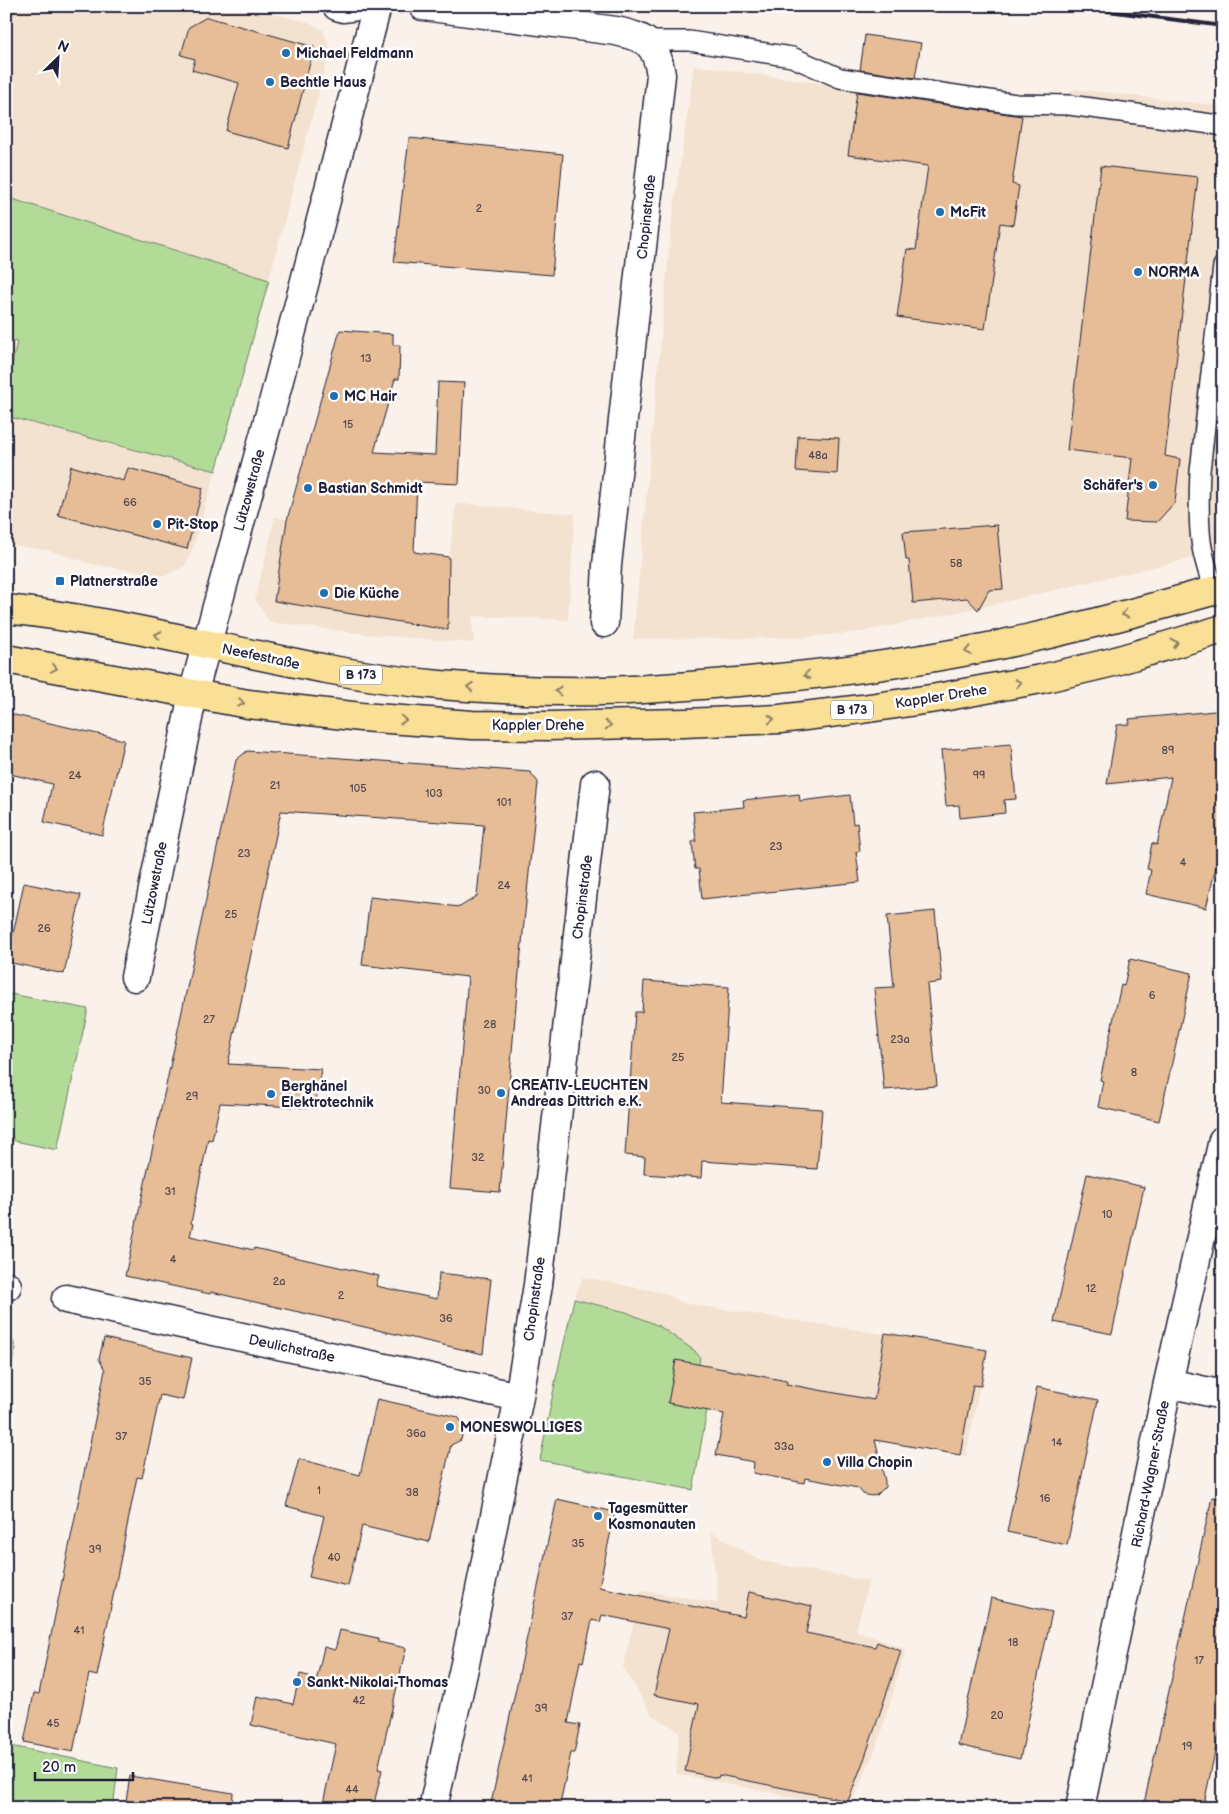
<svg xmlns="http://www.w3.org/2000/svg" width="1229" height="1814" viewBox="0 0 1229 1814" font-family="'Balsamiq Sans',sans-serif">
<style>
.built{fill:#f4e2d1}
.green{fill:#b3db98;stroke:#6a7e6a}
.building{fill:#e6bd96;stroke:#22223b}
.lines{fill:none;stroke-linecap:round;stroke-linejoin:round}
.lane-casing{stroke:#22223b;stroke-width:22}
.street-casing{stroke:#22223b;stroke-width:31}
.secondary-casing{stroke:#22223b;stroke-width:31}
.primary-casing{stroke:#22223b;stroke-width:31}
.lane{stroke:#fff;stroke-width:19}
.street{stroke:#fff;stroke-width:28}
.secondary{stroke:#fff;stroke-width:28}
.primary{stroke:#fadf96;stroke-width:28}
.rail{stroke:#22223b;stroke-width:4}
.oneway{stroke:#8e8068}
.poi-dot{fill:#1f6fb2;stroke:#fff;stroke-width:2}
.labels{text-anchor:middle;stroke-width:5;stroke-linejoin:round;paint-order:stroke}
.number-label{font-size:11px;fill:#534952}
.shield{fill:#fff;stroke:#646476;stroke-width:1}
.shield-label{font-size:12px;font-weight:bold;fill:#22223b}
.poi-label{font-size:14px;font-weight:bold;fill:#22223b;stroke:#fff;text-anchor:start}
.street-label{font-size:14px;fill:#22223b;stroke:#fff}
</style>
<rect width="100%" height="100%" fill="#faf2ea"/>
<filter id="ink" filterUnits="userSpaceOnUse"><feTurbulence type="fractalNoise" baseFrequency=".02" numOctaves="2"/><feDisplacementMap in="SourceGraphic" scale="10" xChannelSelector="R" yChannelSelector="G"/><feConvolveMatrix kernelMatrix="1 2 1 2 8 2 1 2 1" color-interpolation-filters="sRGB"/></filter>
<g filter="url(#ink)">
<path class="built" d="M15,6h223l71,16 14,8 7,19 -61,231 -263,-83v-152z
M694,65l334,48 48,-24 147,17v445l-231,54 -130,27 -65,6 -164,1 38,-411z
M6,340l11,2 -11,50z
M6,416l210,55 -23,77 -8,18 -20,10 -74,-12 -40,-13 -41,-6 -4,4z
M456,503l119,11 -7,106 -96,-4 2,27 -101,-8 -104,-13 -14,-23 20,-82 139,27v8l35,5z
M583,1277l82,16 18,10 304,47 -21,106 -204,-36 -136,-108 -52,-13z
M711,1532l51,29 107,20 -13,50 50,18 -28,95 -29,64 -173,-34 3,-43 -27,-16 -29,-48 18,-77 77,13z"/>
<path class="green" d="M6,6h9l-9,39z
M6,197l263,83 -53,191 -210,-55v-24l11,-50 -11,-2z
M6,993l82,16 -31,141 -51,-11z
M574,1299l52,13 33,14 36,25 5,7 -9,48 16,4 -14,80 -153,-30 16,-82z
M6,1326l10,22 -10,37z
M6,1745l112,23 -5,40h-107z"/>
<path class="building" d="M207,17l107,30 -26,101 -62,-17 13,-48 -47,-13 3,-11 -14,-4 8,-28z
M865,35l56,8 -6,35 -55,-8z
M857,92l165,24 -10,68 7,2 -6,39 -13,-2 -15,106 -88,-12 10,-68 9,1 12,-84 -80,-11z
M409,138l154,16 -11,121 -158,-13z
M1101,166l97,11 -33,279 15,3 -5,43 -18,20 -32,-1 7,-63 -65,-8z
M340,330l53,4v11h7l-1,34h-4l-21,73 61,3 3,-73 26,1 -5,101 -42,-2 -3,70 35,5 -1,73 -174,-29 13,-81z
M798,436l41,2 -2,36 -41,-3z
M71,466l53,15 4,-13 75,20 -16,61 -129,-34z
M997,525l6,64 -14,1 -11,20 -11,-12 -54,5 -4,-43h-3l-3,-28z
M1215,711l1,4 7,-1v115l-6,25h2l-13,54 -60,-14 5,-24 -4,-1 5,-26 5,2 14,-68 -64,7 10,-59 13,-1 -1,-5z
M6,713l118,27 -22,95 -58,-13 8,-38 -46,-11z
M1011,744l5,55 -12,1 1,13 -45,5 -1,-13 -13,1 -5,-56z
M247,751l283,21 8,10 -21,211 -17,199 -50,-4 18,-211 -106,-12 8,-68 90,10 17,-11 7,-71 -203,-14 -53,253 93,5 -6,39 -95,-5 -8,37 -4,-1 -17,84 2,1 -3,12 64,14v-2l125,28 -3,10 61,13 2,-26 52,6 -8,75 -272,-62 -1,2 -85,-18 111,-516z
M799,794l1,7 50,-6 3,29 4,-1 3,28 -4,1 4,30 -158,17 -3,-30h-4l-3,-27 4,-1 -3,-29 51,-5 -1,-7z
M24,883l57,12 -17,79 -57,-12z
M935,911l7,71 -15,2 10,102 -53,4 -10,-102 20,-1 -7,-71z
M1130,959l62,14 -33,148 -61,-14 5,-26 -3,-1 21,-95 3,1z
M644,981l85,6 -8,115 101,7 -5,60 -115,-8 -1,17 -57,-4 1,-17 -20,-2 10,-143h7z
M1087,1174l57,13 -32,147 -58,-12z
M885,1333l102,17 -6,36 -8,-1 -13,70 -85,-15 10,41v6l-8,8 -6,1 -8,-2 -5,-6 -53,-10 -1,5 -51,-10 1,-11 -38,-7 8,-41 -56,-11 8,-43 111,21 -1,3 88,16z
M104,1338l88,20 -9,42 -23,-5 -18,83 -5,-1 -40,199 -8,-2 -16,78 -49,-10 10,-49 5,1 66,-324 -6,-11z
M1037,1387l61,13 -31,145 -60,-13z
M377,1399l81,18 6,9 -3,14 -10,5 -22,97 -67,-16 -14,60 -39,-9 15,-61 -38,-10 13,-47 61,16z
M1212,1497l11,1v217l-20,93h-60z
M557,1499l58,13 -16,75 145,30 5,-25 63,14 -6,27 69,14 2,-5 24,9 -36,106 -17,44 -129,-26 -1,3 -33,-7 14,-67 -45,-9 15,-66 -67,-14 -2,7 -8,-2 -9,42 -3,-1 -12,62 12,2 -6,28h-3l-12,55h-69z
M991,1598l61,14 -32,147 -62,-14z
M340,1630l38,8v4l28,6 -28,121 4,1 -9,38h-51l14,-64 -85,-19 6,-29 36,8 7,-30 17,4 7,-31 11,3z
M130,1776l103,17 -1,15h-107z"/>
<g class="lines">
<g class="lane-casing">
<path id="lane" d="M647,41h42l103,16 48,21 176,26 53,1 150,20 4,2
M1214,590c-5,-16 -11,-32 -13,-49 -3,-23 -2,-47 -1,-70l23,-205"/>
</g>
<g class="street-casing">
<path id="street" d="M337,6l7,2 14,-2
M423,6l193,25c31,7 40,12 45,44l-54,490 -3,58
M6,1286h1
M66,1299l453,98
M1168,1383l55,12
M433,1808l33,-149 53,-262 19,-112 57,-501
M1080,1808l88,-425 55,-243"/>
</g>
<g class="secondary-casing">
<path id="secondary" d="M135,977l58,-283 81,-295 103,-393"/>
</g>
<g class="primary-casing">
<path id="primary" d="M6,609c146,15 287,63 434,76 53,4 107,7 161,6 49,-1 99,-6 148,-10 95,-9 189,-22 282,-43 64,-14 128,-32 192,-50
M6,659l242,45 113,13 111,8 76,1 136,-3 96,-4 82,-10 75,-11 104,-19 68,-16 114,-34"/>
</g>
<use href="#lane" class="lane"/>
<use href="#street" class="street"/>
<use href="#secondary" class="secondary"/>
<use href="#primary" class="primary"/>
<path class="rail" d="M1070,6l153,20"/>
</g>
<defs><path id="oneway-chevron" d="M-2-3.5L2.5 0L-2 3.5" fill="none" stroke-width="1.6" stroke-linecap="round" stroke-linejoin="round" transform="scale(1.25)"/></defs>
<g class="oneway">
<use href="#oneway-chevron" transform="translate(1125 614) rotate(166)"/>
<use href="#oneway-chevron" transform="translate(158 635) rotate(-168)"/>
<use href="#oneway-chevron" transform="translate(1175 643) rotate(-17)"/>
<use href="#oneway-chevron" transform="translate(968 651) rotate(169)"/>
<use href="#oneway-chevron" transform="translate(54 668) rotate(11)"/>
<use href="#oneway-chevron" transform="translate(807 675) rotate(173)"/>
<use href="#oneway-chevron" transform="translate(1018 683) rotate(-10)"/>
<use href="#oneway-chevron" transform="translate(470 687) rotate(-176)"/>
<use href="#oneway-chevron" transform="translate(558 691) rotate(-179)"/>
<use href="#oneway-chevron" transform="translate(241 703) rotate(10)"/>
<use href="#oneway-chevron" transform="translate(771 719) rotate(-2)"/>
<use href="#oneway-chevron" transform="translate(403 720) rotate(4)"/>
<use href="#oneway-chevron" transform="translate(608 725) rotate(-1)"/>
</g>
</g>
<g class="poi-dot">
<circle cx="286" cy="53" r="5"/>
<circle cx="270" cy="82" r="5"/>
<circle cx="940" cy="212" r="5"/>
<circle cx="1138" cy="272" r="5"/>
<circle cx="334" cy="396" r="5"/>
<circle cx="1153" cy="485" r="5"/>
<circle cx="308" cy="488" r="5"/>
<circle cx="157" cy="524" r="5"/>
<rect x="55" y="576" width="10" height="10" rx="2.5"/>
<circle cx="324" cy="593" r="5"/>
<circle cx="501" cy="1093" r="5"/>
<circle cx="271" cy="1094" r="5"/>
<circle cx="450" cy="1427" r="5"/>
<circle cx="827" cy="1462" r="5"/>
<circle cx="598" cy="1516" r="5"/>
<circle cx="297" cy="1682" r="5"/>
</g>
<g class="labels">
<g class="number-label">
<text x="479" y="212">2</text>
<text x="366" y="362">13</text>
<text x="348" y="428">15</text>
<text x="818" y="459">48a</text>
<text x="130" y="506">66</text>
<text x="956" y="567">58</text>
<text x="1168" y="754">89</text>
<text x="75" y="779">24</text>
<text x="979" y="779">99</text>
<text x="275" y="789">21</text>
<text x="358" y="792">105</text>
<text x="434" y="797">103</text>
<text x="504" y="806">101</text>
<text x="776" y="850">23</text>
<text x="244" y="857">23</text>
<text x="1183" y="866">4</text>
<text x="504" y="889">24</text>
<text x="231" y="918">25</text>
<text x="44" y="932">26</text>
<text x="1152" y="999">6</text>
<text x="209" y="1023">27</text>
<text x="490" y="1028">28</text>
<text x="900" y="1043">23a</text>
<text x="678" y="1061">25</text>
<text x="1134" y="1076">8</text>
<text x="484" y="1094">30</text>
<text x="192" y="1100">29</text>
<text x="478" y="1161">32</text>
<text x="170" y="1195">31</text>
<text x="1107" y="1218">10</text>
<text x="173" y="1263">4</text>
<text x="279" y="1285">2a</text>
<text x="1091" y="1292">12</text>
<text x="341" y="1299">2</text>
<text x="446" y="1322">36</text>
<text x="145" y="1385">35</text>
<text x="416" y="1437">36a</text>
<text x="121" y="1440">37</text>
<text x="1057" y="1446">14</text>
<text x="784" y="1450">33a</text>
<text x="319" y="1494">1</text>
<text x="412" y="1496">38</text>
<text x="1045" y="1502">16</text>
<text x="578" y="1547">35</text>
<text x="95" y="1553">39</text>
<text x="334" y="1561">40</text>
<text x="567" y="1620">37</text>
<text x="79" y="1634">41</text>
<text x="1013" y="1646">18</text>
<text x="1199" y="1664">17</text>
<text x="359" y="1704">42</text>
<text x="541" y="1712">39</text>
<text x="997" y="1719">20</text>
<text x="53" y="1727">45</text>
<text x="1187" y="1750">19</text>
<text x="527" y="1782">41</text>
<text x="352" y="1793">44</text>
</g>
<g class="shield">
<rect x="340" y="665.5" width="42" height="19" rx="4"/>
<rect x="831" y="700.5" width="42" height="19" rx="4"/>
</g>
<g class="shield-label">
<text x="361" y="679">B 173</text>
<text x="852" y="714">B 173</text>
</g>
<g class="poi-label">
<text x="296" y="58">Michael Feldmann</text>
<text x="280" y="87">Bechtle Haus</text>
<text x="950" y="217">McFit</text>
<text x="1148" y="277">NORMA</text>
<text x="344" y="401">MC Hair</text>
<text x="1143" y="490" text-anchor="end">Schäfer's</text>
<text x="318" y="493">Bastian Schmidt</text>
<text x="167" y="529">Pit-Stop</text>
<text x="70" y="586">Platnerstraße</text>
<text x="334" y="598">Die Küche</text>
<text x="511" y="1090">CREATIV-LEUCHTEN<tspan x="511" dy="16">Andreas Dittrich e.K.</tspan></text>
<text x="281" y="1091">Berghänel<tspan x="281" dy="16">Elektrotechnik</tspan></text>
<text x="460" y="1432">MONESWOLLIGES</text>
<text x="837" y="1467">Villa Chopin</text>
<text x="608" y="1513">Tagesmütter<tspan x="608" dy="16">Kosmonauten</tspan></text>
<text x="307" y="1687">Sankt-Nikolai-Thomas</text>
</g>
<g class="street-label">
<text transform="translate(646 217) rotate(-84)" y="5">Chopinstraße</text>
<text transform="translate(249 490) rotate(-75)" y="5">Lützowstraße</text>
<text transform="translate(261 656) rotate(12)" y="5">Neefestraße</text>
<text transform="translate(941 696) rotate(-9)" y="5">Kappler Drehe</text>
<text x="538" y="730">Kappler Drehe</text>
<text transform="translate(154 883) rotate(-79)" y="5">Lützowstraße</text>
<text transform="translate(582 897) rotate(-83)" y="5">Chopinstraße</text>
<text transform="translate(534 1299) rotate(-82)" y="5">Chopinstraße</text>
<text transform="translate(292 1348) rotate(12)" y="5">Deulichstraße</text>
<text transform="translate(1150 1474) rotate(-79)" y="5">Richard-Wagner-Straße</text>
</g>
</g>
<rect width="1229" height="1814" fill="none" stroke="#fff" stroke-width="25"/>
<rect x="12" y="12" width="1204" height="1789" fill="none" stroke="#22223b" stroke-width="2" filter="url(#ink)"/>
<g transform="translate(58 58) rotate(25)" stroke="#ffffff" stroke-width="4" paint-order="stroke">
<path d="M0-4L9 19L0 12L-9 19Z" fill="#22223b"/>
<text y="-8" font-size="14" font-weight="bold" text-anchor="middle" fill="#22223b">N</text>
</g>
<path d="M35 1772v8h98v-8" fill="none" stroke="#22223b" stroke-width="2.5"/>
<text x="42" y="1772" font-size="15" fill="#22223b" stroke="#ffffff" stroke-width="4" paint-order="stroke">20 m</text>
</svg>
